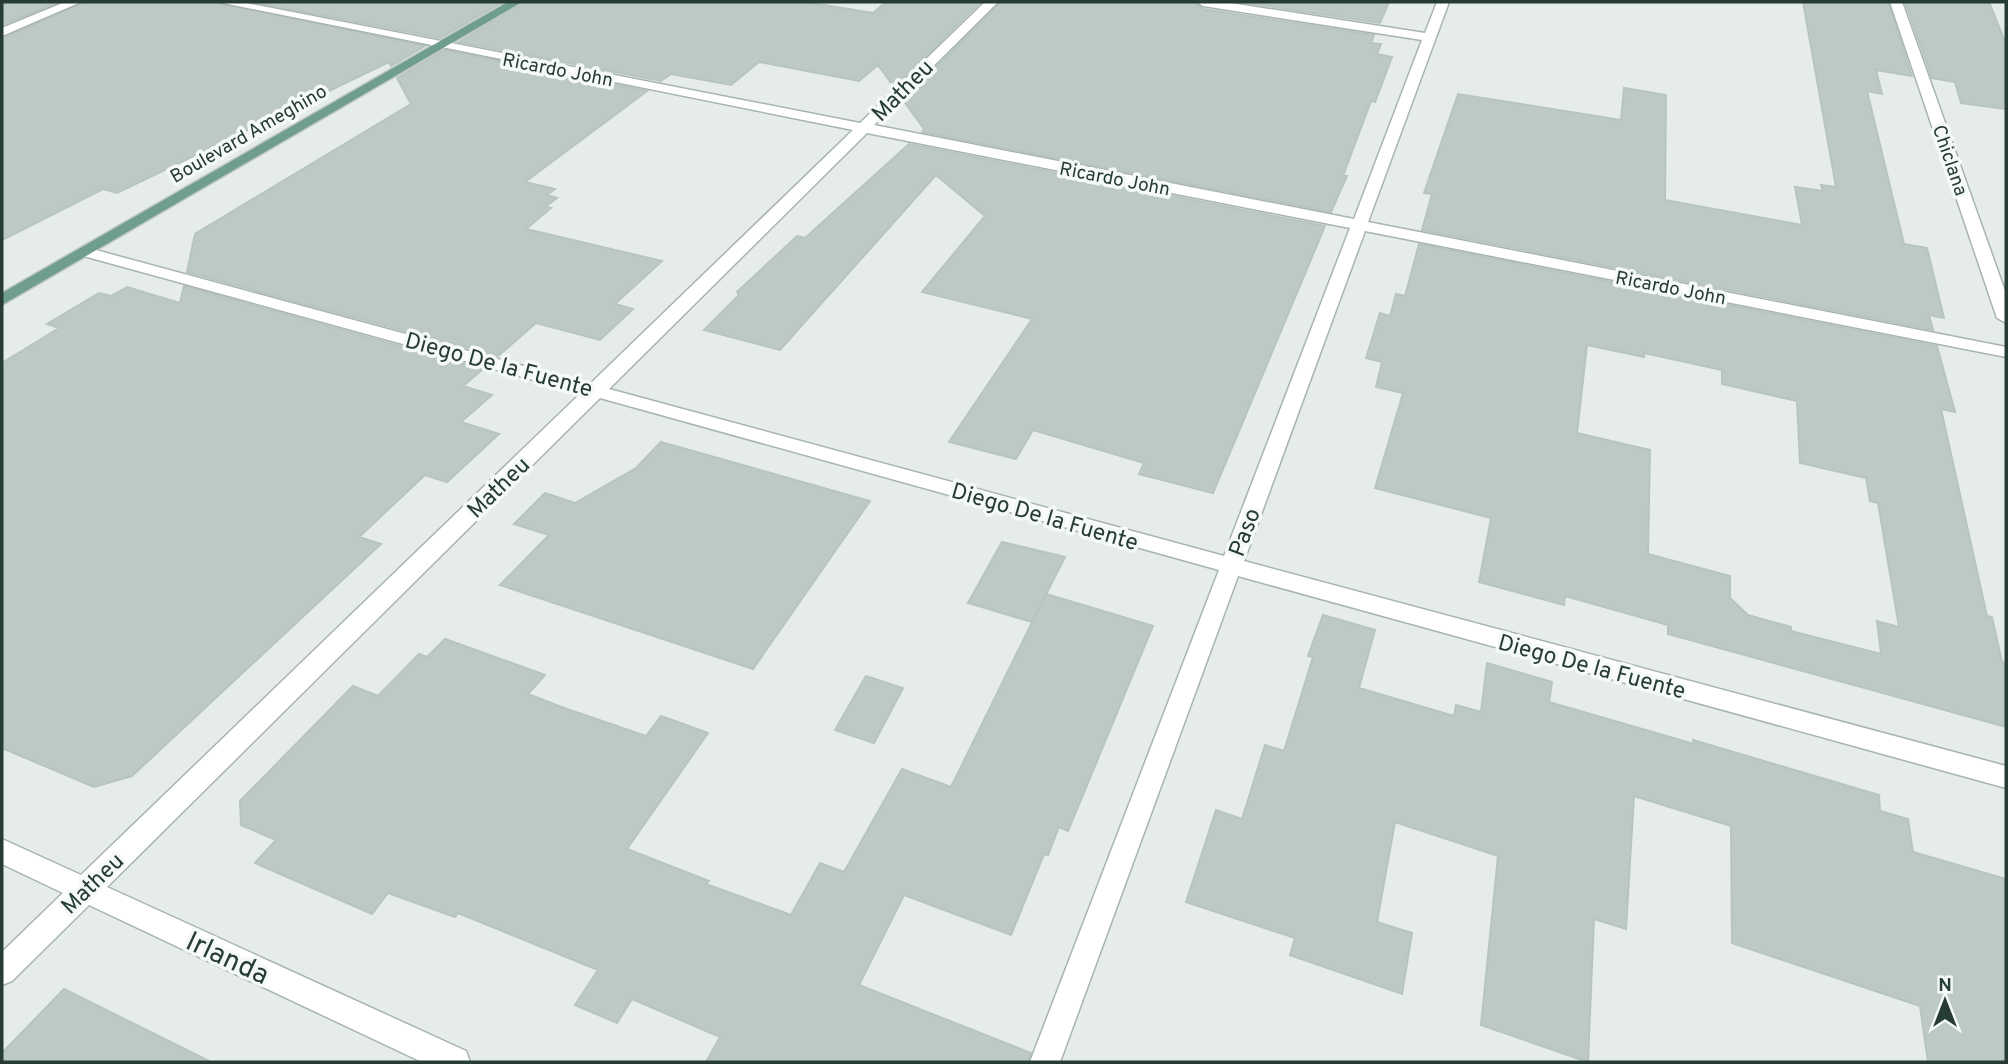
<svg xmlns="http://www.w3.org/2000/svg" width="2008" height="1064" viewBox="0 0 2008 1064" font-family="Overpass,sans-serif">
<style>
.building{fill:#bdcac4;stroke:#b8c5bf;stroke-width:2;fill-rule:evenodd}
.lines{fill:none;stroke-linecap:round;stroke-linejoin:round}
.minor-casing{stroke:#a8b4af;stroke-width:3}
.major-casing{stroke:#c2c8c6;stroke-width:3}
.minor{fill:#fff;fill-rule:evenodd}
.major{fill:#6f9d8e;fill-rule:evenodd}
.labels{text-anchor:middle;stroke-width:7;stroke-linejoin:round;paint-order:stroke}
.far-street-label{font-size:19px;fill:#263c35;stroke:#f5f9f7}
.street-label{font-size:23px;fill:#263c35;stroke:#f5f9f7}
.near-street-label{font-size:28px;fill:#263c35;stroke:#f5f9f7}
</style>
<rect width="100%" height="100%" fill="#e5ece9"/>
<path class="building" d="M2,2h57l-57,23z
M83,2h132l210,44 -34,20 -2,-4 -272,131 -14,-4 -101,51v-201z
M253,2h250l-63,36z
M524,2h282l67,11 13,-11h95l-87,85 -16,-22 -19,16 -100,-19 -28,23 -60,-11 -10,7 -202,-39z
M1001,2h194l8,7 171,26 -3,8 10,1 -4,10 15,3 -17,45 -4,-1 -28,75h4l-16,36 -409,-80 2,-3 -21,-29z
M1240,2h149l-9,21z
M1803,2h85l24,74 -36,-6 6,24 -15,-3 37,153 23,4 17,70 -15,-3 4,15 -511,-100 10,-36 -8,-1 34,-99 163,26 3,-32 42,7 -1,105 137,25 -7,-38 28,4 -2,-6 15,2z
M1905,2h84l17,42v65l-45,-6 -6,-21 -23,-4z
M444,50l203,41 -122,91 30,7 -8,6 10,3 -12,9 6,1 -25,21 136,32 -47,43 18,5 -33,31 -64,-17 -38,33 -311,-84 8,-38 216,-130 -14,-26z
M909,144l416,82 -112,267 -74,-19 5,-11 -111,-33 -17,29 -67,-17 83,-123 -110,-27 63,-76 -49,-41 -156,175 -76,-20 35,-35 -2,-3 60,-56 8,2z
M1419,244l518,102 18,66 -14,-3 46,207 5,1 10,45 4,1v64l-338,-93v-9l-103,-29 -1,9 -85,-23 12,-64 -116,-30 28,-95 -27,-6 6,-25 -16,-4 14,-45 10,3 6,-22 9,2zM1587,345l57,12v-4l78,17v14l75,17 3,62 66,15 4,23 8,2 21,124 -22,-6 4,33 -90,-23v-4l-43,-12 -18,-17v-22l-82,-22 2,-104 -73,-17z
M184,286l299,83 -20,17 29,9 -31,27 38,12 -52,48 -22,-7 -66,62 22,7 -249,232 -38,11 -92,-39v-385l57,-35 -12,-4 52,-31 12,3 16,-9 53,16z
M661,442l209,59 -117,168 -253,-84 49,-50 -35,-11 31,-31 30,10 61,-35z
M1002,542l63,15 -33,65 -64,-19z
M1046,594l107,32 -85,205 -9,-4 -11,28 -4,-1 -33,81 -107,-40 -45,90 172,68 -3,9h-322l14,-25 -88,-38 -15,24 -42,-18 23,-35 -140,-57 -3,4 -67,-24 -16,21 -117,-51 21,-23 -35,-15 -1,-24 113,-115 25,10 41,-42 8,3 18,-18 100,36 -17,19 36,14 82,28 15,-20 47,17 -81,116 82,32 -3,3 85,31 29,-52 24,9 58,-103 49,18z
M1323,615l52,15 -16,58 95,28 2,-11 25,7 6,-49 65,19 -3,20 145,42 -1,-4 186,55 1,16 28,8 5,33 93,27v183h-78l-8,-56 -188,-63 -1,-117 -97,-30 -8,133 -32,-10 -6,143 -107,-37 17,-169 -103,-34 -18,100 35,11 -10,61 -112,-39 5,-17 -109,-36 30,-92 26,9 23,-74 19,6 29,-94 -5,-1z
M866,676l37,12 -29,55 -39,-13z
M64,989l147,73h-209v-9z"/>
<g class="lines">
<g class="minor-casing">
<path id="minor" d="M65,2h16l-79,34v-8z
M218,2h23l619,121 125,-121h13l-124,123 480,94 68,-179 -219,-34 -6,-4h27l201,31 12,-31h12l-81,220 638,125v10l-641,-126 -121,330 762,205v22l-768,-212 -178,486h-30l189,-492 -619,-172 -493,489 359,164 4,11h-48l-333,-157 -77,76 -10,4v-33l61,-59 -61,-29v-25l79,36 500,-482 -501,-138v-6h12l498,135 263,-254zM867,133l483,95 -126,328 -615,-167z
M1890,2h12l104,292v29l-9,-5z"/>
</g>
<g class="major-casing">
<path id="major" d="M508,2h14l-520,303v-12z"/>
</g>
<use href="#minor" class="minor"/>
<use href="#major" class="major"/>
</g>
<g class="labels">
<g class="far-street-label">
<text transform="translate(558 69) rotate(11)" y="7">Ricardo John</text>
<text transform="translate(248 133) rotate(-30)" y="7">Boulevard Ameghino</text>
<text transform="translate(1951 160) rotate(71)" y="7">Chiclana</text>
<text transform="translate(1115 178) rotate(11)" y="7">Ricardo John</text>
<text transform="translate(1671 287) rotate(11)" y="7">Ricardo John</text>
</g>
<g class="street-label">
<text transform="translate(902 90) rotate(-45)" y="8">Matheu</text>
<text transform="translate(499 364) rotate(15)" y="8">Diego De la Fuente</text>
<text transform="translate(498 487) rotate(-44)" y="8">Matheu</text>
<text transform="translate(1045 516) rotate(16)" y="8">Diego De la Fuente</text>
<text transform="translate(1244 532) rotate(-69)" y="8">Paso</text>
<text transform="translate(1592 666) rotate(15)" y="8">Diego De la Fuente</text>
<text transform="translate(92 883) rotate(-44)" y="8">Matheu</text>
</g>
<g class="near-street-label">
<text transform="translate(228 957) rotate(25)" y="10">Irlanda</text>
</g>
</g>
<rect width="2008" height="1064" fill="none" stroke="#263c35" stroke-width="7"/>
<g transform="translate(1945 1001)" stroke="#f5f9f7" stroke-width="5" paint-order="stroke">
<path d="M0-5L12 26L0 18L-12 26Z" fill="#263c35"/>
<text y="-10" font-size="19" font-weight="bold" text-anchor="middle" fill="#263c35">N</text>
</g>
</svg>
